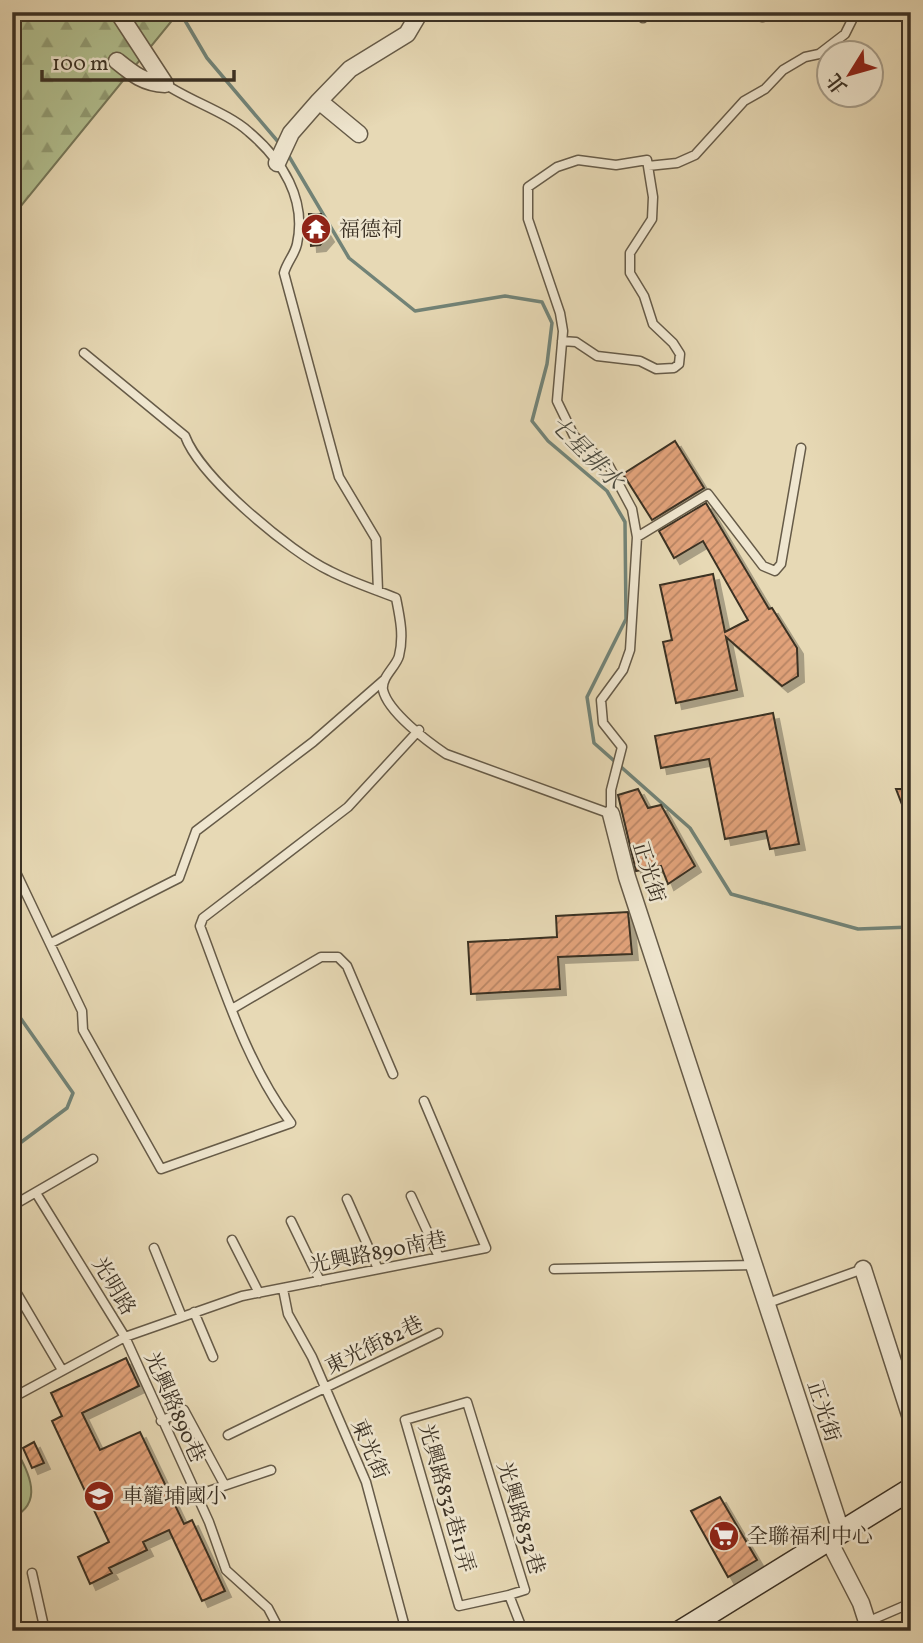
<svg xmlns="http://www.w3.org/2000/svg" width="923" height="1643" viewBox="0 0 923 1643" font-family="Vollkorn,'Noto Serif TC',serif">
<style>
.grass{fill:#b2c090;stroke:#76785a;stroke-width:2}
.forest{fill:url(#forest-firs);stroke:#76785a;stroke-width:2}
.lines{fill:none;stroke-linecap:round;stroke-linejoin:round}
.stream{stroke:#728377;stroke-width:3.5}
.building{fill:url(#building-hatch);stroke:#3b3124;stroke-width:2;filter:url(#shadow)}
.service-casing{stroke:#665b48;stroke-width:11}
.minor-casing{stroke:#665b48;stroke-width:19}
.secondary-casing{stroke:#3b3124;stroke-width:24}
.service{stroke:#efe6cf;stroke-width:8}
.minor{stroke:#efe6cf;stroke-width:16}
.secondary{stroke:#efe6cf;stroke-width:21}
.labels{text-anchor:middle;stroke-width:5;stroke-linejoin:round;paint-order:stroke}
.poi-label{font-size:21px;fill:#3b3124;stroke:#efe6cf;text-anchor:start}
.street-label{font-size:21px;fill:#3b3124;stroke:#efe6cf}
.water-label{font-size:23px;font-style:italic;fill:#4d4c40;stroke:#efe6cf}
</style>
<defs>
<pattern id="forest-firs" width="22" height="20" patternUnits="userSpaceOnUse" patternTransform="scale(1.75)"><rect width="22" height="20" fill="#b2c090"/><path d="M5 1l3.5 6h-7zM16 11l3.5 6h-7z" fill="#929d75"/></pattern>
<pattern id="building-hatch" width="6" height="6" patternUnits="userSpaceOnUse" patternTransform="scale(1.75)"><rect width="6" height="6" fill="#e1a27a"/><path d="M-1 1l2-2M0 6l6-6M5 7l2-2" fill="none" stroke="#b88564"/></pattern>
<filter id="shadow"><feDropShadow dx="6" dy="6" stdDeviation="0" flood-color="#0004"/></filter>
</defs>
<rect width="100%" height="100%" fill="#e7d9b5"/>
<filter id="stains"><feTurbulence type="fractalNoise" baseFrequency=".00286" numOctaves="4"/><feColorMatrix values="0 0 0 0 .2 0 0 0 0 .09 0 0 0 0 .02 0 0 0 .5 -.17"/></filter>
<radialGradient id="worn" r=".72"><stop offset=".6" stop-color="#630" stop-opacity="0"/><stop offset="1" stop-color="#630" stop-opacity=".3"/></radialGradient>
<path class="grass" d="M12,1442c13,25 36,59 0,76z"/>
<path class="forest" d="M12,12h167l-167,205z"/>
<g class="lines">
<path class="stream" d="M180,12l27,46 73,86
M287,153l62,105 66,53 90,-15 37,6 10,21 -5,41 -15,57 16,20 59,50 18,31 1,97 -39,78 7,46 96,85 41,66 127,35 53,-2
M12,1006l61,87 -6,15 -55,41"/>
</g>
<path class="building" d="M309,214h12l1,12 6,10 -8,9 -9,1z
M675,441l29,47 -52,32 -29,-46z
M706,503l63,106 3,-1 25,40 1,28 -16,10 -56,-49 11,53 -61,13 -13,-61 9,-2 -12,-55 53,-11 12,58 23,-12 -45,-79 -29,17 -15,-27z
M773,713l26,131 -29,5 -4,-18 -41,8 -16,-80 -48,9 -6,-32z
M638,789l10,19 13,-3 34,61 -27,18 -7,-18 -25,5 -18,-76z
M896,789h15v36h-1z
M628,912l4,42 -74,3 2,32 -89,5 -3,-52 89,-5 -1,-21z
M126,1358l13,28 -57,27 18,37 40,-18 44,92 8,-4 33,71 -23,10 -33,-71 -26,12 4,8 -38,18 3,5 -22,11 -12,-27 31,-15 -57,-121 10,-5 -11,-23z
M34,1442l10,21 -12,5 -9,-20z
M720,1497l37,63 -29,17 -37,-66z"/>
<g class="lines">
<g class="service-casing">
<path id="service" d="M637,12l6,6 6,-6
M759,12l3,5 25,-5
M795,12l13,3 12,-3
M165,84c25,17 63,29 84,48 33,28 58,67 48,112 -2,10 -10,18 -13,29l55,204 37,62 2,52
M648,166l29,-3 18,-8 49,-54 21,-12 18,-19 22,-13 14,-3 26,-20 7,-14 -2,-8
M84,353l101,83c15,41 105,116 145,135 21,11 44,18 66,27 4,20 8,38 3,58 -3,11 -18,21 -16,34 5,22 45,52 63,64l165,60v-24l11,-43 -19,-24 -2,-23 22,-30 7,-20 7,-113 -5,-28 -23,-43 -35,-30 -17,-35 6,-70 -3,-18 -32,-94v-32l29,-20 21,-7 38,5 31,-5 6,37 -1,22 -22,34v20l14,23 9,28 20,19 7,11 -1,10 -5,4 -18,1 -16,-8 -43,-5 -21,-14 -14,-1
M637,537l71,-43 55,72 12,5 6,-7 20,-116
M12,864l70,147 1,19 78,139 130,-46c-43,-57 -66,-131 -91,-197l3,-8 145,-111 71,-77
M51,943l128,-65 17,-47 117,-89 71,-62
M232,1009l89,-52h17l9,9 46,108
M411,1196l28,61
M347,1199l31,70
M12,1206l81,-47
M291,1221l29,60
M232,1240l27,53
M154,1248l28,69
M554,1269l201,-4
M12,1285l50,85
M283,1289l5,25 24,43 54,125 40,149
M768,1303l95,-34
M194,1312l19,45
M12,1398l113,-61 -89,-144
M161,1421l23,-11 40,74
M228,1435l210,-102
M197,1495l74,-25
M32,1573l13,58
M509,1595l-50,11 -54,-186 62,-18 58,188 -16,5 14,36
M280,1631l-12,-23 -42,-38 -17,-48 -84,-185 117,-41 244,-48 -62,-147
M858,1631l9,-9 44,-19"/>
</g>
<g class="minor-casing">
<path id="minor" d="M117,61c16,13 27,22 48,23l-47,-72
M319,101l40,33
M277,163l14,-30 28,-32 31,-32 57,-35 13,-22
M611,814l16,63 214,654
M863,1269l48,149
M828,1539l33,64 9,28"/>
</g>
<g class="secondary-casing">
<path id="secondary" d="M681,1631l230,-142"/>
</g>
<use href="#service" class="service"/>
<use href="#minor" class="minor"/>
<use href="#secondary" class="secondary"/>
</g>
<defs>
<g id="temple-disc" transform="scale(1.575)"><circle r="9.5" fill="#8f2418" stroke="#efe6cf"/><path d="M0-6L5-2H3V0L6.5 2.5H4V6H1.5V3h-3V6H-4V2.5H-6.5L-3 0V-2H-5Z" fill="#fff"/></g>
<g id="school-disc" transform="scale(1.575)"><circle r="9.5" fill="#8f2418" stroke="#efe6cf"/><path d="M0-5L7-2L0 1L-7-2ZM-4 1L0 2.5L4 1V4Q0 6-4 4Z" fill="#fff"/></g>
<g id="supermarket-disc" transform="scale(1.575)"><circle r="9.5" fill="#8f2418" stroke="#efe6cf"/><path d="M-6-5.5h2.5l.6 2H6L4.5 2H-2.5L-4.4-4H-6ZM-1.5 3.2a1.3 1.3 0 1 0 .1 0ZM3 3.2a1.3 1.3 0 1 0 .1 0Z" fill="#fff"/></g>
</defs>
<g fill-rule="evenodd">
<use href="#temple-disc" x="316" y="229"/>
<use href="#school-disc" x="99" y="1496"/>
<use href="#supermarket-disc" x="724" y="1536"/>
</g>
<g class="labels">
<g class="poi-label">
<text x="339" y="236">福德祠</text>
<text x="122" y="1503">車籠埔國小</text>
<text x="747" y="1543">全聯福利中心</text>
</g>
<g class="street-label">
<text transform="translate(649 872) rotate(73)" y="7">正光街</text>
<text transform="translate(378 1252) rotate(-11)" y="7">光興路890南巷</text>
<text transform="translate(114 1286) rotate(59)" y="7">光明路</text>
<text transform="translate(374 1345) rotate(-26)" y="7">東光街82巷</text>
<text transform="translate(175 1407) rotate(66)" y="7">光興路890巷</text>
<text transform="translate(824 1411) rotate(72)" y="7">正光街</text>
<text transform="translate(370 1449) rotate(67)" y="7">東光街</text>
<text transform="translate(447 1498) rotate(74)" y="7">光興路832巷11弄</text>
<text transform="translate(521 1518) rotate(73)" y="7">光興路832巷</text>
</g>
<g class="water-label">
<text transform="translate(587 452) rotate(45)" y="8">七星排水</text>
</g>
</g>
<rect width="923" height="1643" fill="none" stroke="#e7d9b5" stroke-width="42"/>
<rect x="14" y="14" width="895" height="1615" fill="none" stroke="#3b3124" stroke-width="3.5"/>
<rect x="21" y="21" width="881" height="1601" fill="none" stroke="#3b3124" stroke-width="2"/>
<g transform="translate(850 74) rotate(233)"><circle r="33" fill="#efe6cf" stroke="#a79e8b" stroke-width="2"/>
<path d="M0-5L12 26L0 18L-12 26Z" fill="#8f2418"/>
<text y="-10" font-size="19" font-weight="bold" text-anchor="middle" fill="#3b3124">北</text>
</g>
<path d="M42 70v10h192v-10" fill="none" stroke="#3b3124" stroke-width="3.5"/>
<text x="52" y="70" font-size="21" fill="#3b3124" stroke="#efe6cf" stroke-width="5" paint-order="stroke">100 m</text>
<rect width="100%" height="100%" filter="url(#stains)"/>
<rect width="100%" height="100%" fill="url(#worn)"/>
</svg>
